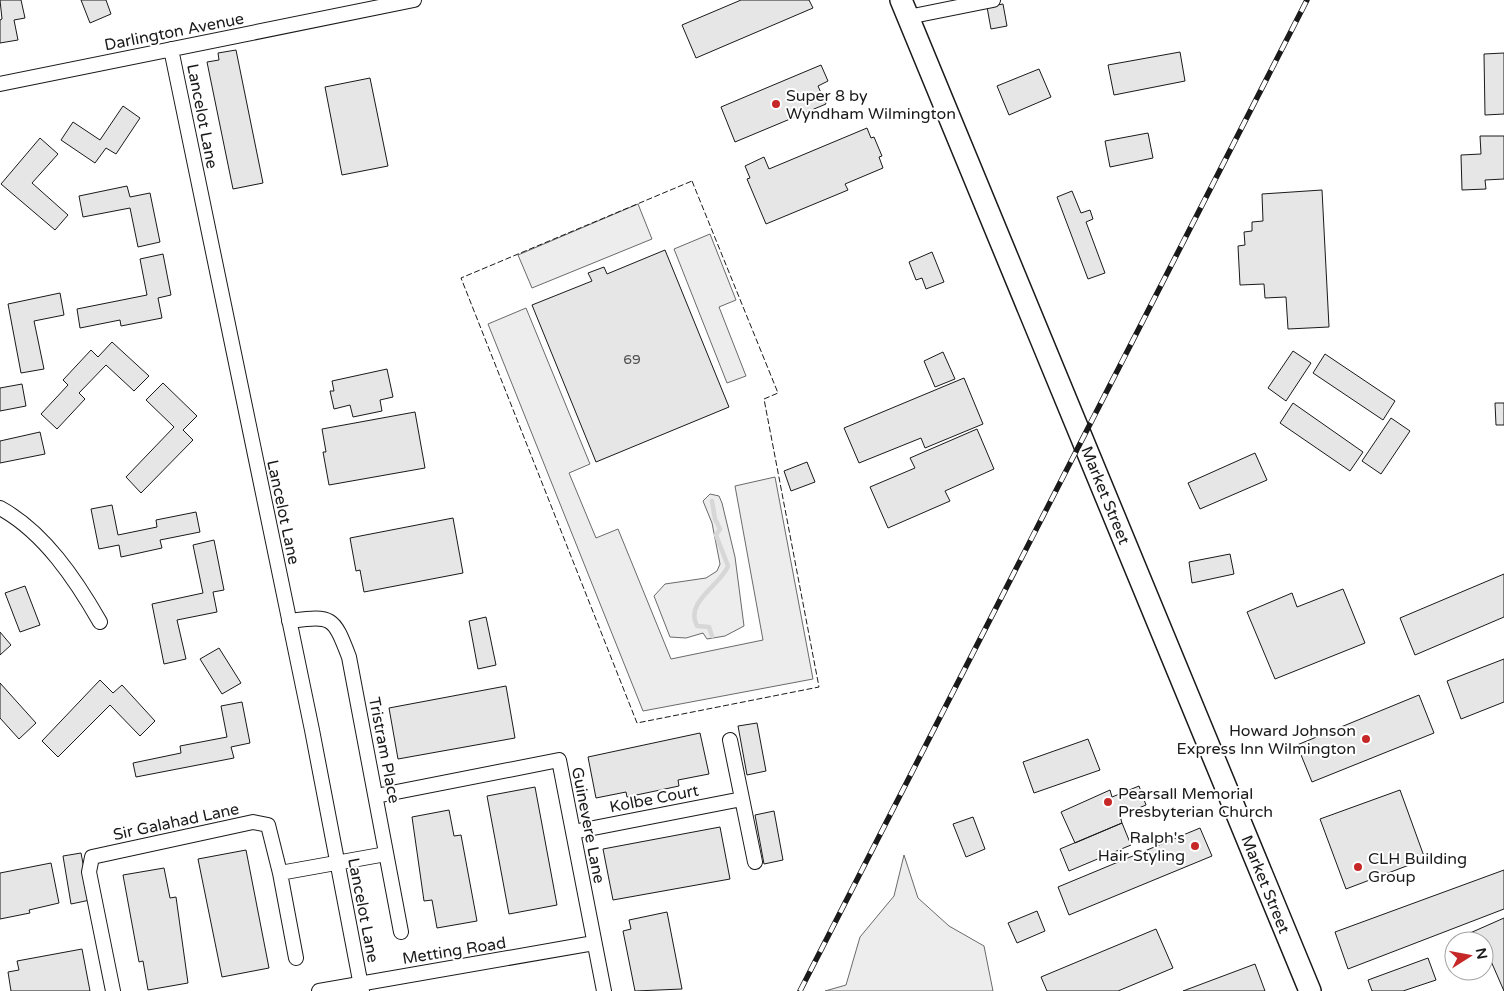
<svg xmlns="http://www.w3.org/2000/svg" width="1504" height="991" viewBox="0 0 1504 991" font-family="'Varela Round',sans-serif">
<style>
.built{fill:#ededed;stroke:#6a6a6a}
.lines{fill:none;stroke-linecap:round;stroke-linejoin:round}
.stream{stroke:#d7d7d7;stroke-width:4.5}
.building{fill:#e6e6e6;stroke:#1a1a1a}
.minor-casing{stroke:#1a1a1a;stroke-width:16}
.primary-casing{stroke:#1a1a1a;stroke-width:24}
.minor{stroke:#fff;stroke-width:14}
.primary{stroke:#fff;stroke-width:21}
.rail-casing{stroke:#1a1a1a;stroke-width:5.5}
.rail{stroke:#fff;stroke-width:4;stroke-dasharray:11;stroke-linecap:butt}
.fence{stroke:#1a1a1a;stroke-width:1;stroke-dasharray:6 2.5;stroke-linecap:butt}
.poi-dot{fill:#c62828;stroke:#fff;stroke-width:2}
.labels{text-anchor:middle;stroke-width:4;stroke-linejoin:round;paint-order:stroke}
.number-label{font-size:14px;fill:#4d4d4d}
.street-label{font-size:16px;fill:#1a1a1a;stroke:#fff}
.poi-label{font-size:16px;fill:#1a1a1a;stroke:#fff;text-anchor:start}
</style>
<rect width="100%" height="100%" fill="#fff"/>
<path class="built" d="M638,204l14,35 -120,49 -14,-33z
M710,234l26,66 -17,7 27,69 -19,7 -53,-134z
M526,308l64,156 -21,9 27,65 22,-9 53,130 92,-19 -28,-154 40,-9 38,202 -170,32 -155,-387z
M710,494l9,2 3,7 13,54 9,69 -19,10 -18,3 -4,-6 -17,5 -16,-1 -16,-41 11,-12 41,-6 11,-7 3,-7 -8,-41 -9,-22z
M904,855l14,43 31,28 35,20 9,45h-168l21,-6 14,-48 34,-41z"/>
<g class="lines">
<path class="stream" d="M712,636l-3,-9 -12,-1c-13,-24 24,-41 31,-60l-12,-31 4,-6 -5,-10 -3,-18"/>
</g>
<path class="building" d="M0,0h21l4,18 -11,2 4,20 -18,3v-23l2,-1z
M81,0h25l5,14 -21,9z
M741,0h68l4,8 -117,50 -14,-33z
M1003,4l4,22 -16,3 -4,-22z
M236,50l27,133 -30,6 -26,-127 12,-2 -1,-7z
M1180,52l5,29 -71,14 -6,-30z
M1504,53v61l-19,1 -1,-61z
M821,65l7,16 -10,5 8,18 -91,38 -14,-35z
M1039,69l12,28 -42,18 -12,-29z
M370,78l18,88 -46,9 -17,-88z
M123,106l17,12 -24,36 -10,-6 -11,15 -34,-23 12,-18 27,18z
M867,128l4,10 3,-1 8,19 -3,1 4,11 -38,16 3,6 -82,34 -19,-45 3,-1 -5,-12 19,-9 5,12z
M1148,133l5,25 -43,9 -5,-26z
M1480,136h24v43l-19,1 1,9 -24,1 -1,-35 20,-1z
M40,138l18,16 -26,29 36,32 -13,15 -54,-46z
M127,186l3,11 20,-4 10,49 -22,5 -8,-39 -47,9 -4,-21z
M1322,190l7,137 -41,2 -2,-32 -21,1 -1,-14 -24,1 -2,-39 7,-1 -1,-13 8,-1v-9l11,-1 -1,-27z
M1072,191l9,22 9,-3 3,9 -7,3 19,51 -17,6 -31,-82z
M665,250l64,157 -133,55 -64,-157 60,-24 -4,-8 16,-6 3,7z
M932,252l12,30 -18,7 -4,-11 -6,2 -7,-18z
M163,254l8,41 -13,3 4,20 -41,8 -1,-6 -40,8 -3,-19 70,-14 -7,-36z
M60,293l4,22 -30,6 10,48 -23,4 -13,-69z
M112,342l37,34 -15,15 -28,-26 -27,28 6,6 -28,30 -16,-15 27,-29 -5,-5 28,-30 7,7z
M1293,351l18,12 -25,38 -18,-13z
M943,352l12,27 -20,8 -11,-26z
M1325,354l70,47 -12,19 -70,-47z
M387,369l6,28 -13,3 2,11 -29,6 -3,-12 -16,4 -4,-18h4l-2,-10z
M964,378l19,46 -58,24 -4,-10 -62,25 -15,-35z
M163,383l34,33 -14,14 10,10 -52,53 -15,-16 48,-50 -28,-27z
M22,384l4,22 -26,5v-23z
M1293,403l70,49 -13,19 -70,-48z
M1495,403h9v22h-8z
M415,412l10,56 -96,17 -6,-33h3l-4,-23z
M1391,418l19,13 -29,43 -19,-13z
M977,429l17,40 -49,22 5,10 -62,27 -18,-41 45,-19 -5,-10z
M40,432l5,22 -45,9v-22z
M1255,453l12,27 -67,29 -12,-26z
M807,462l8,20 -24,9 -7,-20z
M112,505l6,30 39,-8 -1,-7 40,-8 4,20 -40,8 2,8 -41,9 -2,-12 -20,4 -8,-40z
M453,518l10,55 -99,19 -4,-22 -4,1 -6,-33z
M214,540l10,50 -11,2 4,20 -40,8 9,39 -22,5 -12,-60 51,-11 -10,-48z
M1230,554l4,20 -42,9 -3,-21z
M1504,574v43l-89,38 -15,-37z
M25,586l15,39 -20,7 -15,-39z
M1343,589l22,54 -90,36 -28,-67 45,-19 5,14z
M486,617l10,48 -18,4 -9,-48z
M0,632l11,13 -11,10z
M219,648l22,35 -19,11 -22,-35z
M1504,659v43l-43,17 -14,-38z
M100,680l13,13 9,-8 33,36 -15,15 -30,-31 -52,52 -16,-16z
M0,683l36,40 -17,16 -19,-21z
M506,686l9,52 -117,21 -9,-51z
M1419,695l15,38 -122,49 -15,-37z
M242,702l8,41 -19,4 3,11 -98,19 -3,-14 48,-10 -1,-7 47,-9 -6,-31z
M757,723l9,48 -19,4 -9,-49z
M700,733l9,41 -31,6 1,6 -52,11 -1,-5 -30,6 -8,-41z
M1088,739l12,31 -66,23 -11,-31z
M1139,786l7,19 -26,11 2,7 -47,20 -14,-31 49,-22 2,7z
M535,787l22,118 -48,9 -22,-118z
M1400,790l25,69 -79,30 -26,-70z
M449,810l5,26 7,-1 16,86 -40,7 -5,-28 -8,1 -12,-84z
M774,811l9,49 -19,4 -9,-49z
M973,817l12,32 -19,8 -13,-33z
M1122,823l9,22 -62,26 -9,-22z
M720,827l10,52 -117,21 -10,-51z
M1200,828l12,28 -143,59 -11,-28z
M246,850l23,118 -47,9 -24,-118z
M81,853l9,47 -19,4 -8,-48z
M51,863l8,40 -30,7 1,3 -30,6v-46z
M164,868l6,30 6,-1 12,86 -40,7 -5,-29 -4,1 -16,-87z
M1504,870v39l-156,60 -13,-37z
M1037,911l8,20 -28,12 -9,-20z
M667,912l15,77 -47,2 -12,-60 8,-2 -2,-9z
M1504,918v73l-17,-39 -3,1v-12h-21l-2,-4z
M1156,929l17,39 -55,23h-71l-6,-14z
M82,949l8,42h-79l-3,-19 11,-2 -2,-9z
M1428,958l8,22 -33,11h-31l-4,-11z
M1255,964l10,27h-82z"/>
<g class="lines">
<g class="minor-casing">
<path id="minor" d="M908,17l85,-17
M171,49l141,681 50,261
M0,84l414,-84
M0,508c44,24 76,72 100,114
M289,621c43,-5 44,-6 60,36l52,275
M730,740l25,122
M376,796l183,-36 45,231
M573,832l169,-33
M280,873l106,-19
M113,991l-24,-119 3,-15 161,-35 15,3 12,48 16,85
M319,991l275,-48"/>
</g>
<g class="primary-casing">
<path id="primary" d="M901,0l409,991"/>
</g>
<use href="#minor" class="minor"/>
<use href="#primary" class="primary"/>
<g class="rail-casing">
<path id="rail" d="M800,991l507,-991"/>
</g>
<use href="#rail" class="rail"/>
<path class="fence" d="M692,181l86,212 -14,6 55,288 -182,36 -176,-445z"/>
</g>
<g class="poi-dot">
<circle cx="776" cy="104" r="5"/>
<circle cx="1366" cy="739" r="5"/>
<circle cx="1108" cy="802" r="5"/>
<circle cx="1195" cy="846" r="5"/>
<circle cx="1358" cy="867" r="5"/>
</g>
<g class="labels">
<g class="number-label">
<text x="632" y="364">69</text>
</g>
<g class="street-label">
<text transform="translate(174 31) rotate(-11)" y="6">Darlington Avenue</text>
<text transform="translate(203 116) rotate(79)" y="6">Lancelot Lane</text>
<text transform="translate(1106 495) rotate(68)" y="6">Market Street</text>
<text transform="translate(284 512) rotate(78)" y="6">Lancelot Lane</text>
<text transform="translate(385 750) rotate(79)" y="6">Tristram Place</text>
<text transform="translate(654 798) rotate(-11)" y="6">Kolbe Court</text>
<text transform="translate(176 821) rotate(-12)" y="6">Sir Galahad Lane</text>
<text transform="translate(589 825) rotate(79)" y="6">Guinevere Lane</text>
<text transform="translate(1266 884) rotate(68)" y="6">Market Street</text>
<text transform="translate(364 910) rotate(79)" y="6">Lancelot Lane</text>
<text transform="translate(454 950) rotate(-9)" y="6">Metting Road</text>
</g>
<g class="poi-label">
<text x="786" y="101">Super 8 by<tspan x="786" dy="18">Wyndham Wilmington</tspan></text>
<text x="1356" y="736" text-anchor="end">Howard Johnson<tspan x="1356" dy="18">Express Inn Wilmington</tspan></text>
<text x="1118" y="799">Pearsall Memorial<tspan x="1118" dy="18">Presbyterian Church</tspan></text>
<text x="1185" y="843" text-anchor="end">Ralph's<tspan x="1185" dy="18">Hair Styling</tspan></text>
<text x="1368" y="864">CLH Building<tspan x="1368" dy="18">Group</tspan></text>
</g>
</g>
<g transform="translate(1469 956) rotate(79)"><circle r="24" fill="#ffffff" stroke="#a3a3a3"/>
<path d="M0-4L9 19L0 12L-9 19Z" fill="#c62828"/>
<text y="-8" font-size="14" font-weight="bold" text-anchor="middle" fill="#1a1a1a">N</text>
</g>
</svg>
